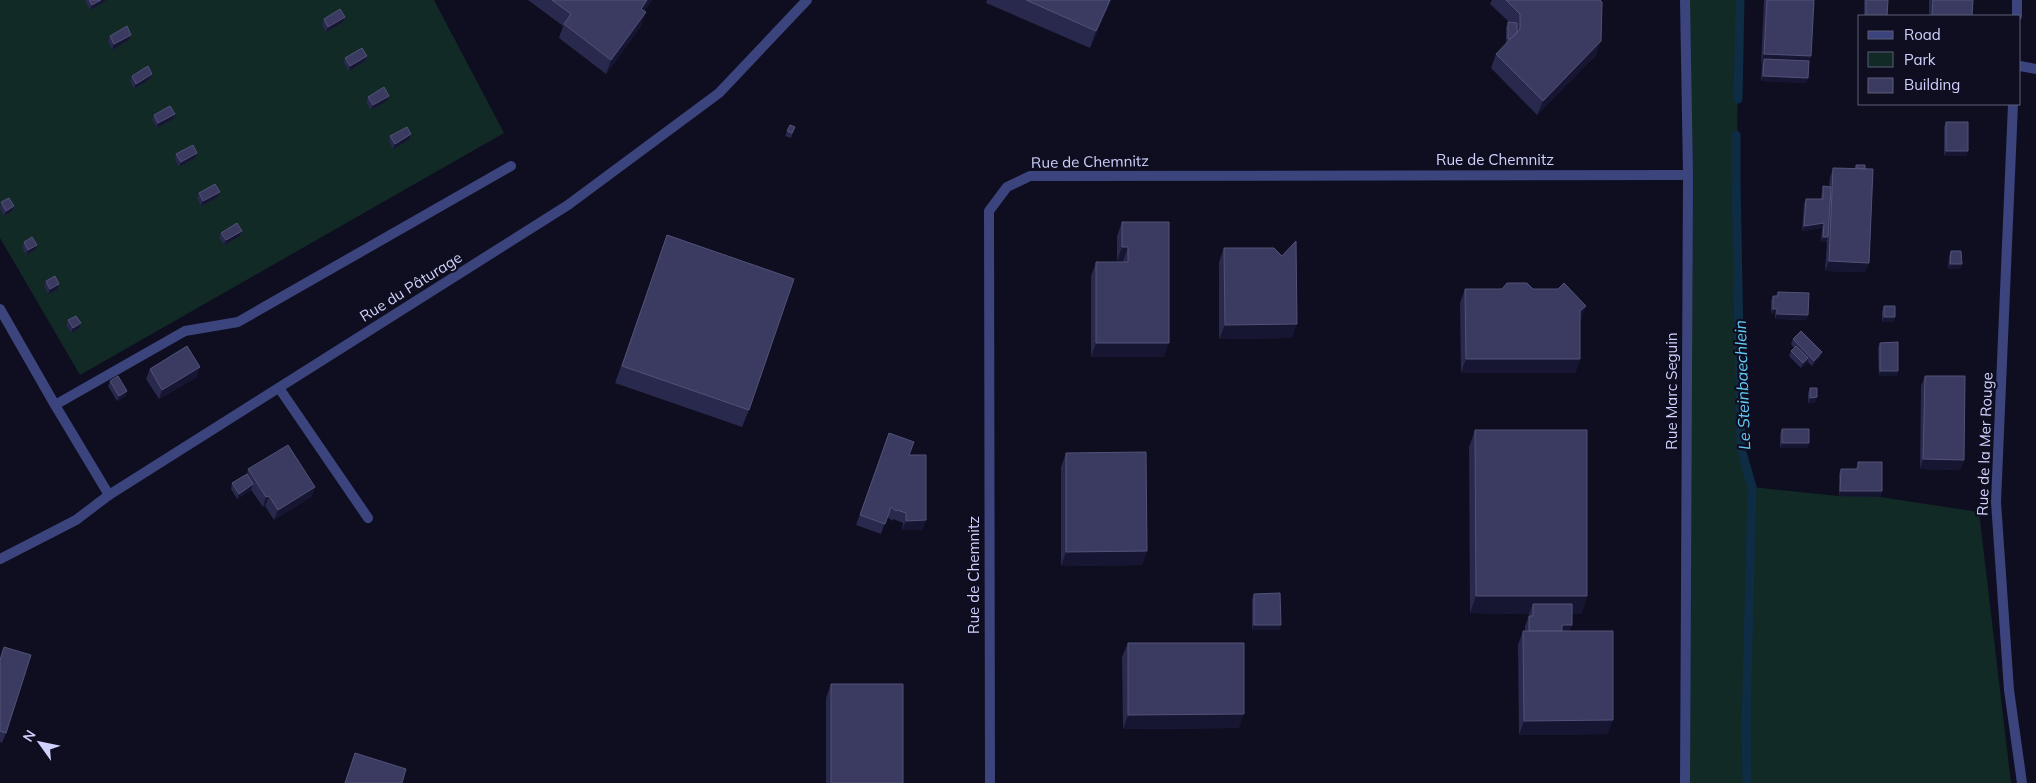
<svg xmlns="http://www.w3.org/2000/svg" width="2036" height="783" viewBox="0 0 2036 783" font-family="Mulish,sans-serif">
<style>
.green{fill:#112a25}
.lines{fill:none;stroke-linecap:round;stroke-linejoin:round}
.stream{stroke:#0e2c44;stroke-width:9}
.service{stroke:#3b447d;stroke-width:10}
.minor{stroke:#3b447d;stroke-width:10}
.tertiary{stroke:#3b447d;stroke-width:10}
.wall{fill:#29284d}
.shaded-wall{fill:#161633}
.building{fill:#3b3a60;stroke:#525279}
.labels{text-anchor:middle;stroke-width:4.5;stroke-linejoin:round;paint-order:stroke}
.street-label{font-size:15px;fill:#d0d2fd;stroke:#0e0e20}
.water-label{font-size:16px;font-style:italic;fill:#62ccf8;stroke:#0e0e20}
</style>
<rect width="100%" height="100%" fill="#0e0e20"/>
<path class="green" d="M0,0h434l70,133 -424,242 -80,-137z
M1685,0h55l-4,180 5,269 11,38 87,9 41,1 99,15 32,271h-326z"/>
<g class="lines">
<path class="stream" d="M1738,99l2,-99
M1736,135v45l5,269 11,38 -6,240 1,56"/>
<path class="service" d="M0,309l55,96
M279,388l89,130
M109,495l-54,-90 130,-74 53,-9 273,-156"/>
<path class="minor" d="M2017,16v-16
M2020,66l16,3
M2013,104l-17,398 13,188 13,93
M0,559l76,-39 33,-25 459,-290 151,-112 88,-93
M990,783l-1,-572 18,-24 23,-11 658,-1"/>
<path class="tertiary" d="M1685,0l3,175 -3,608"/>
</g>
<path class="wall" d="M86,0h21l-17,10 -4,-7z
M528,0h124l-8,11 -3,15 -35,48 -47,-36 4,-12z
M987,0h124l-21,48 -104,-45z
M1492,0h108l-4,55 -59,60 -46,-47 5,-14 10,-10v-17l3,-5 -19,-18z
M1764,0h50l-3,56 -2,7 -3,20 -45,-2 1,-17h-1z
M1864,0h24l-1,16h-23z
M1929,0h44l-1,16h-43z
M345,17l-2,5 -17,10 -4,-8 2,-5z
M110,36l19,4 -17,10 -4,-9z
M367,56l-2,5 -16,10 -5,-8 1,-5z
M152,74l-2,5 -16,10 -4,-8 2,-5z
M368,97l19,4 -16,9 -5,-8z
M154,115l19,4 -16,9 -5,-8z
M1946,122l22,29 -2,5h-22v-29z
M790,125l5,2 -4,11 -6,-2z
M390,136l19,4 -16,9 -4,-8z
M176,154l19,4 -16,9 -4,-8z
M1856,165l13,98 -4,9 -40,-1 2,-29h-6l1,-14 -20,3 2,-27 2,-5h15l1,-8 1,-5 6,1 1,-10 3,-9h22z
M199,193l19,4 -17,9 -4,-8z
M1,202l13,4 -2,5 -8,5 -4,-7z
M1122,222l42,135h-73v-81l5,-14h27v-1h-6v-25z
M221,233l19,3 -16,9 -5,-7z
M667,235l82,175 -7,17 -127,-44z
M24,242l11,8 -9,5 -4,-8z
M1224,248l68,90 -73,1v-77z
M1951,251l9,18h-12l1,-13z
M46,281l13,3 -2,6 -9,4 -4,-8z
M1465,289h68l48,31 -1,1v38l-5,14h-114l-1,-70z
M1778,292l28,28 -31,-1v-5h-4v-13l2,-5h3z
M1884,306l11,11 -2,5h-11v-11z
M68,320l11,8 -8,5 -5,-8z
M1793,339l27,18 -8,9 -5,-5v2l-6,5 -12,-12 2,-5 3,-3 -3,-4z
M1880,343l18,28 -1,5h-18l-1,-28z
M150,369l47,8 -38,22 -13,-20z
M1925,376l39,84 -4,10 -40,-1 1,-83z
M110,381l16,15 -9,5 -9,-15z
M1810,388l7,9 -2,5 -7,1v-10z
M1782,429l27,14 -2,5h-27v-14z
M1475,430l112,166 -6,18h-9v11l-3,6 39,103 -89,1 -1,-90 5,-14h2v-5l4,-10v-2l-59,-1 -1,-166z
M889,433l20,22 17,65 -4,10h-20l1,-7 -10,-4v2l-6,-4 -6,17 -25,-9z
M1066,453l81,98 -5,14 -81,1v-99z
M1858,462l24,29 -2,6 -41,-1v-22l2,-5h15z
M248,469l67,18 -4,10 -37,23 -9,-14 -2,1 -12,-17 -14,9 -6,-10 1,-6 15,-9z
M1254,594l25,36h-27v-31z
M1128,643l111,85 -116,1 -1,-72z
M4,647l2,86 -4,10 -2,-1v-83z
M831,684l72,99h-77v-85z"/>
<path class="shaded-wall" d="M101,0h6l-17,10 2,-5z
M647,0h5l-17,23 6,-14z
M1110,0h1l-21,48 6,-17z
M646,12l-5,14 -35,48 5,-14z
M345,17l-2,5 -17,10 2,-5z
M131,35l-2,5 -17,10 2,-6z
M1601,41l-5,14 -59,60 6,-14z
M1764,54l47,2 -3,10 -44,-7 -2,5h-1z
M367,56l-2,5 -16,10 1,-5z
M152,74l-2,5 -16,10 2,-5z
M1763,76l45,2 -2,5 -45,-2z
M389,96l-2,5 -16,9 2,-5z
M175,114l-2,5 -16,9 1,-5z
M411,134l-2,6 -16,9 2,-5z
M1946,151h22l-2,5h-22z
M197,153l-2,5 -16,9 2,-5z
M220,192l-2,5 -17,9 2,-5z
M14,206l-2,5 -8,5 2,-5z
M1824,223l-2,5 -20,3 2,-5z
M242,231l-2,5 -16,9 2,-5z
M1823,237h5l-2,5h-5z
M37,245l-2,5 -9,5 2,-5z
M1122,247h6l-5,14h-6z
M1829,261l40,2 -4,9 -40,-1z
M1950,264h12l-2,5h-12z
M59,284l-2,6 -9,4 2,-5z
M1586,306l-5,14 -6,5 5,-14z
M1773,309h4l-2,5h-4z
M1777,314l31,1 -2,5 -31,-1z
M1884,317h11l-2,5h-11z
M81,323l-2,5 -8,5 2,-5z
M1297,324l-5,14 -73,1 6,-14z
M1096,343h73l-5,14h-73z
M1822,352l-2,5 -8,9 2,-5z
M1808,358l-1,5 -6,5 2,-5z
M1466,359h114l-5,14h-114z
M200,367l-3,10 -38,22 3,-9z
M1880,371h18l-1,5h-18z
M127,391l-1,5 -9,5 2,-5z
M1817,397l-2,5 -7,1 2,-5z
M1782,443h27l-2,5h-27z
M1923,459l41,1 -4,10 -40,-1z
M253,484l-2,6 -14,9 2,-5z
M315,487l-4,10 -37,23 4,-10z
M1840,491h42l-2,6 -41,-1z
M269,496l-4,10 -2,1 3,-10z
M926,520l-4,10h-20l4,-9z
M1147,551l-5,14 -81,1 5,-14z
M1476,596h111l-6,18h-48v-10l-4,10 -59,-1z
M1254,625h27l-2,5h-27z
M1562,625h10l-4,10h-10z
M1244,714l-5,14 -116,1 5,-14z
M1613,720l-5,14 -89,1 5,-14z"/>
<path class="building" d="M89,0h12l-9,5z
M552,0h95l-6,9 5,3 -35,48 -47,-36 7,-10z
M1026,0h84l-14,31z
M1506,0h94l2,2 -1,39 -58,60 -47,-47 24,-25v-15z
M1767,0h47l-3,56 -47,-2z
M1866,0h22l-1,16h-21z
M1933,0h40l-1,16h-40z
M340,9l5,8 -17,10 -4,-8z
M1508,22l9,1v10l-7,6h-2z
M127,26l4,9 -17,9 -4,-8z
M362,48l5,8 -17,10 -5,-8z
M1764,59l45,2 -1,17 -45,-2z
M148,66l4,8 -16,10 -4,-8z
M384,87l5,9 -16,9 -5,-8z
M170,106l5,8 -17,9 -4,-8z
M1946,122h22v29h-22z
M790,125l5,2 -3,6 -5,-2z
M407,127l4,7 -16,10 -5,-8z
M193,145l4,8 -16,9 -5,-8z
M1856,165h9v4l-9,-1z
M1833,168l40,1 -4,94 -40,-2z
M215,184l5,8 -17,9 -4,-8z
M1823,186l8,1 -3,50h-5l1,-14 -20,3 2,-27h17z
M9,198l5,8 -8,5 -5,-9z
M1122,222h47v121h-73v-81h32v-15h-6z
M237,223l5,8 -16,9 -5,-7z
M667,235l127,44 -45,131 -127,-44z
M32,237l5,8 -9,5 -4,-8z
M1296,241l1,83 -72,1 -1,-77h50l8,8z
M1951,251h10l1,13h-12z
M55,276l4,8 -9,5 -4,-8z
M1507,283h20l6,6h25l6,-6 22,23 -6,5v48h-114l-1,-70h37z
M1778,292l31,1 -1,22 -31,-1v-5h-4v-13h5z
M1884,306h11v11h-11z
M76,316l5,7 -8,5 -5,-8z
M1801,331l21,21 -8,9 -21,-22z
M1898,342v29h-18v-28z
M187,346l13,21 -38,23 -12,-21z
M1796,346l12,12 -5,5 -12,-12z
M118,376l9,15 -8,5 -9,-15z
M1925,376h40l-1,84 -41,-1z
M1810,388h7v9l-7,1z
M1782,429h27v14h-27z
M1475,430h112v166h-111z
M889,433l25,9 -5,13h17v65l-20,1v-8l-9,-3 -1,1 -5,-4 -6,17 -25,-9z
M288,445l27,42 -37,23 -9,-14 -3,1 -18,-28z
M1146,452l1,99 -81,1v-99z
M1858,462h24v29h-42l1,-22h17z
M247,474l6,10 -14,10 -7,-11z
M1280,593l1,32h-27v-31z
M1533,604h39v21h-10v6h-33v-15h4z
M1523,631h90v89l-89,1z
M1128,643h116v71l-116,1z
M4,647l27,8 -25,78 -6,-2v-71z
M831,684h72v99h-72z
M355,753l51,16 -4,14h-57z"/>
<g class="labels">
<g class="street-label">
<text x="1495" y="165">Rue de Chemnitz</text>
<text transform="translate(1090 162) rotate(-1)" y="5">Rue de Chemnitz</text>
<text transform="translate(411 287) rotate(-32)" y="5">Rue du Pâturage</text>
<text transform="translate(1672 391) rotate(-90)" y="5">Rue Marc Seguin</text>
<text transform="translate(1985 444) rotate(-88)" y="5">Rue de la Mer Rouge</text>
<text transform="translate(974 575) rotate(-90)" y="5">Rue de Chemnitz</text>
</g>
<g class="water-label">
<text transform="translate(1742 385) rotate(-92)" y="6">Le Steinbaechlein</text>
</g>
</g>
<rect x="1858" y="15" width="162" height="90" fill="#0e0e20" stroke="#5c5c78"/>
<rect x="1868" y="31" width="25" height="8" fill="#3b447d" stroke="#5c5c78"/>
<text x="1904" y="40" font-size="15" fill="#d0d2fd">Road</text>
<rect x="1868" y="52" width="25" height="15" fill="#112a25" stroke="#5c5c78"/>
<text x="1904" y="65" font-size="15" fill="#d0d2fd">Park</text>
<rect x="1868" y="78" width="25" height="15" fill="#3b3a60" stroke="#5c5c78"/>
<text x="1904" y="90" font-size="15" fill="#d0d2fd">Building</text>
<g transform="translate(40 743) rotate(303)" stroke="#0e0e20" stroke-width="4" paint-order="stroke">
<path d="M0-4L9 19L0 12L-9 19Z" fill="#d0d2fd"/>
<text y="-8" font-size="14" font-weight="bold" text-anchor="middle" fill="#d0d2fd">N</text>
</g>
</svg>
